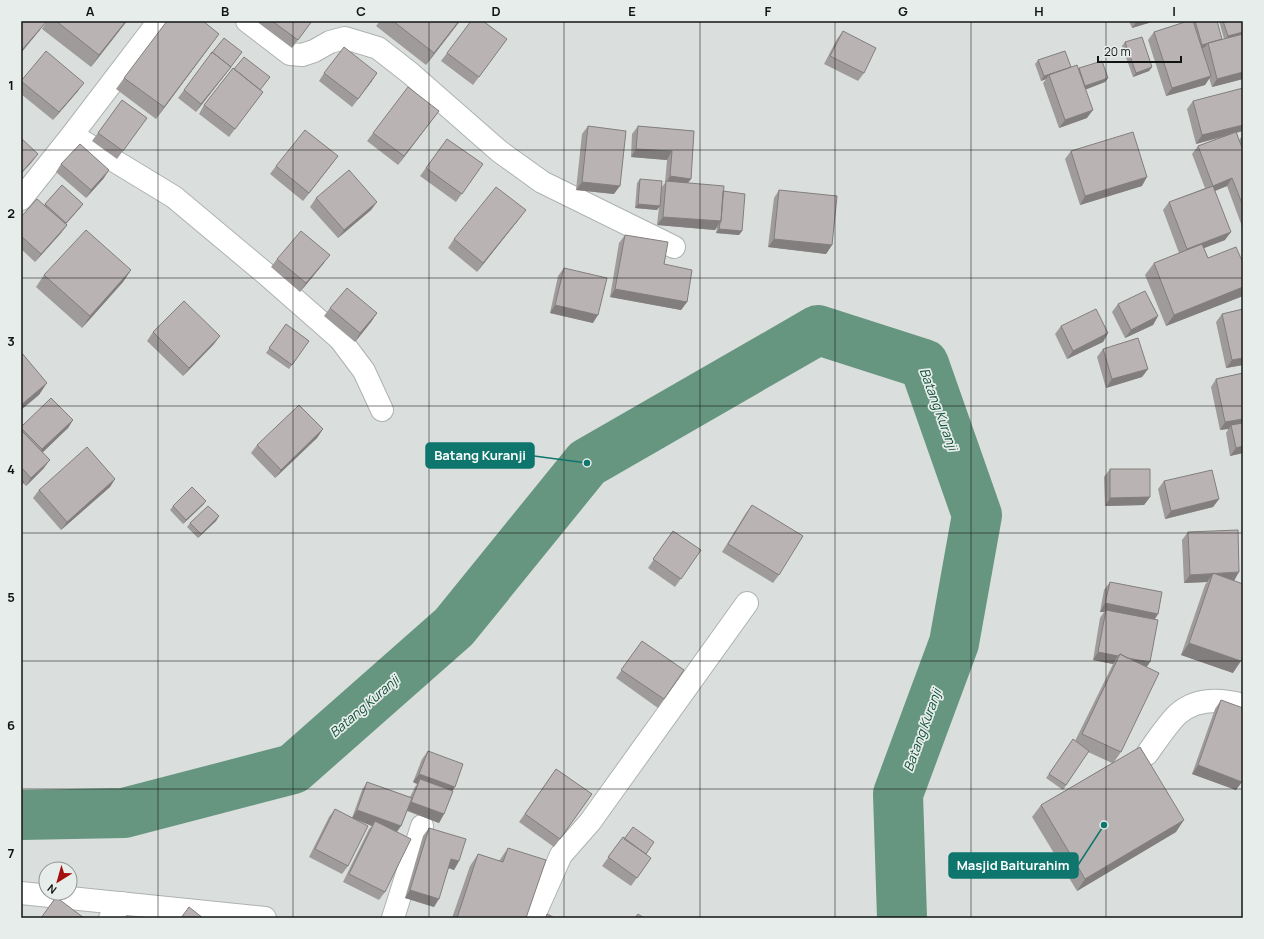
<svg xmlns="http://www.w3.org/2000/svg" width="1264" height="939" viewBox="0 0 1264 939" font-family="Manrope,sans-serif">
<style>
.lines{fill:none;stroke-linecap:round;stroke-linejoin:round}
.river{stroke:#669580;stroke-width:50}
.street-casing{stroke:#adb2af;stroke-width:24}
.secondary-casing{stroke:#adb2af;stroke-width:24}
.street{stroke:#fff;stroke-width:22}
.secondary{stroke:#fff;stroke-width:22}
.wall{fill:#9f9b9a}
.shaded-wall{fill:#827e7d}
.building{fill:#b9b4b3;stroke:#827e7d}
.grid{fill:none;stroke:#121413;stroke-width:1;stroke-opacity:0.55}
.labels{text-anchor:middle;stroke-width:3.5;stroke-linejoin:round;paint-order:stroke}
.water-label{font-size:13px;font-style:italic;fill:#0f4e38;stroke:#e7edea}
.leader{fill:none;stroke:#0f766e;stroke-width:1.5}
.callout-dot{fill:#0f766e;stroke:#e7edea;stroke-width:1.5}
.callout{fill:#0f766e;stroke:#0f766e;stroke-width:1.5}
.callout-label{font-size:13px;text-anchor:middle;font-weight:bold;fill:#fff}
.neatline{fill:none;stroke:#121413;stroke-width:1.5}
.grid-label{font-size:13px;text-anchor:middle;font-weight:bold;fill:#121413}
</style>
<rect width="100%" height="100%" fill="#dadfdd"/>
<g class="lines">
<path class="river" d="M21,815l103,-2 169,-44 161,-142 133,-164 231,-133 106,34 53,151 -23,128 -56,151 4,124"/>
<g class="street-casing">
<path id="street" d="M247,21l43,33 12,1 12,-4 16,-9 15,-4 33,10 32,25 89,78 43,31 132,65
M72,135l102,62 92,77 74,65 24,32 18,39
M21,199l51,-64 87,-114
M1147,754c8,-11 21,-31 31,-40 18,-16 43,-15 65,-9
M110,918l12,-15
M393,918l29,-92
M533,918l28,-63 29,-33 157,-219"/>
</g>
<g class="secondary-casing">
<path id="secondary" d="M21,893l244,25"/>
</g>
<use href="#street" class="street"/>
<use href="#secondary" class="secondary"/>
</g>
<path class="wall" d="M47,21h80l-36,46 -49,-38z
M256,21h56l-20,27z
M380,21h80l-34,44 -50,-39z
M1129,21h26l-23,7z
M1188,21h29l5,18h2l-5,-18h24v58l-31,8 -3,-9 -4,7 -39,11 -18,-56 6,-8z
M843,31l21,42 -6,8 -34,-17 13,-25z
M507,39l-34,46 -32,-24 6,-8z
M1125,42l27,25 -3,4 -16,6 -11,-31z
M211,45l-55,74 -40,-30 8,-11z
M242,52l-46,60 -18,-14 6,-8z
M1038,60l33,7 8,1 26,14 -19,7 1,29 -28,10 -16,-45 3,-4 -5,2 -6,-17z
M324,73l48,8 -20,26 -33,-26z
M21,80l57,11 -25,29 -32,-26z
M261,90l2,2 -34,45 -30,-23 5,-9z
M122,100l25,18 -30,41 -25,-18z
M1193,101l44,32 2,7 4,-5v94l-16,-43 -12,5 10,49 -21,8 4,10 35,5v33l-77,30 -21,-51 9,-12 25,-10 -16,-43 6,-8 36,-14 -13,-34 6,-8 26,-10 -28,8 -9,-35z
M439,111l-41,54 -31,-24 6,-8z
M588,126l26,68 -38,-4 6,-56z
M638,126l56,5 -3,48 -4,4 36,8 19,40 -3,4 -23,-2 1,-6 -2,3 -58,-5 2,-18 -2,3 -22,-2 2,-25 3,-4 21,9 4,-5 2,-23 -36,-3 1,-23z
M447,139l36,25 -27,38 -36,-26z
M1071,151l71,35 -62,19 -15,-46z
M338,156l-6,8 -29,37 -33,-27 6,-8z
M61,164l43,14 -18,20 -30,-26z
M62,185l21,19 -3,4 -14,16 1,1 -6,8 -26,29 -14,-13v-32l23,-12z
M779,190l53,55 -6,9 -58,-7 6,-49z
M316,198l61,4 -6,8 -33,28 -28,-31z
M520,218l-43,54 -29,-24 6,-9z
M625,235l39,29 23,38 -6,8 -71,-13 9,-54z
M277,259l47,4 -24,29 -29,-25z
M564,268l29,55 -43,-10 8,-37z
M131,270l-8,12 -41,46 -46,-41 8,-12z
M1118,304l40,12 -5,9 -28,13 -13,-26z
M330,308l47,5 -6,9 -16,20 -31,-26z
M1243,309v56l-17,3 -10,-46 6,-8z
M286,324l23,17 -20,28 -23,-16z
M1061,326l47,7 -5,9 -36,17 -12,-25z
M153,332l61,12 -31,32 -36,-35z
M1103,349l45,20 -6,8 -36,11 -9,-31z
M1243,373v80l-13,3 -4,-23 3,-5 -9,2 -9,-43 5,-8z
M73,420l-5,8 -26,24 2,16 -18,18 -3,-3 -2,3v-59z
M323,429l-6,9 -42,40 -24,-25 6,-8z
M1110,469l40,28 -6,8 -39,1 -1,-29z
M115,479l-5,8 -49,43 -28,-32 6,-8z
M1164,481l55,18 -6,8 -48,12 -7,-30z
M206,501l-3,4 -20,19 -13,-14 3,-4z
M752,505l27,70 -6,8 -51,-31 24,-39z
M219,516l-3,5 -18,17 -11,-11 3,-4z
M673,531l28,19 -26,37 -27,-19z
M1188,532l46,49 -1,92 -52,-18 24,-70 2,-3 -23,1 -2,-43z
M1110,582l48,32 -4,6 -4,42 -4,5 -25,85 -7,10 62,70 -99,59 -45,-74 9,-12 71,-42 -24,-11 -25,38 -17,-12 27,-39 2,2 38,-77 -20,-4 7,-42 4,-6h-4l4,-22z
M642,641l42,29 -26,38 -42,-30z
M1221,700l15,90 -44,-16 23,-65z
M428,751l24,40 -8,23 -5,9 -32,-12 -6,15 -4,6 -12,60 -6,8 -36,-18 26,-53 3,-3 -17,-7 -7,47 -6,8 -33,-17 20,-40 6,-8 17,9 10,-28 5,-8 43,15 5,-10 2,-3 -4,-2 9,-23z
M556,769l36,25 -38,53 -35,-25z
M429,828l30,33 -5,9 -5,-2 -15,39 -29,-9 18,-62z
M623,837l28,21 -20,28 -29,-20z
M508,848l18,70h-74l18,-52 8,-12 21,7z"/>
<path class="shaded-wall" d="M126,21h1l-36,46 8,-12z
M459,21h1l-34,44 8,-12z
M1137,21h18l-23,7z
M46,22l-6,8 -19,23v-2z
M1243,32v3l-18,6 3,-5z
M219,34l-8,11 -55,74 8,-12z
M1208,43l-3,4 -5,2 2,-4z
M231,67l-6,8 -29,37 5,-8z
M1071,67l-22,8 -3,4 -5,2 3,-5z
M1152,67l-3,4 -16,6 3,-4z
M1243,72v7l-31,8 5,-8z
M377,73l-5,8 -20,26 6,-8z
M1211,76l-6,9 -39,11 6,-8z
M1108,78l-3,4 -23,9 3,-5z
M84,83l-6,8 -25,29 6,-8z
M1093,110l-6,8 -28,10 6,-8z
M439,111l-6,8 -35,46 6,-9z
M1243,125v6l-47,13 6,-9z
M636,149l36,2 -5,9 -36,-3z
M38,154l-6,8 -11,12v-1z
M338,156l-6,8 -29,37 6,-8z
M109,170l-5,8 -18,20 5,-8z
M670,176l21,3 -6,8 -19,-4z
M1147,177l-5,9 -62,19 5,-9z
M1232,178l-5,8 -20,8 6,-8z
M582,182l38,4 -6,8 -38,-4z
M377,202l-6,8 -33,28 6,-8z
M83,204l-3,4 -17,19 3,-4z
M638,204l22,2 -3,4 -22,-2z
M526,210l-6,8 -43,54 6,-9z
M663,217l58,4 -6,9 -58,-5z
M67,225l-6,8 -26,29 6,-8z
M719,229l23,2 -3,4 -23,-2z
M1231,232l-6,8 -44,17 6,-8z
M774,239l58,6 -6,9 -58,-7z
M330,255l-6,8 -24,29 6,-9z
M131,270l-8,12 -41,46 8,-12z
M1243,287v9l-77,30 8,-11z
M615,289l72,13 -6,8 -71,-13z
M555,305l43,10 -5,8 -43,-10z
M377,313l-6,9 -16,20 5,-9z
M1158,316l-5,9 -28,13 6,-8z
M1108,333l-5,9 -36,17 6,-8z
M220,336l-6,8 -31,32 6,-8z
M1243,358v7l-17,3 6,-8z
M1148,369l-6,8 -36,11 6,-9z
M47,383l-8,12 -18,15v-5z
M1243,419v7l-12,-1 -2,4 -9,1 5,-8z
M73,420l-5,8 -31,30 5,-9z
M323,429l-6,9 -42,40 6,-8z
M1243,446v7l-13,3 6,-8z
M50,460l-6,8 -18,18 5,-8z
M115,479l-5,8 -49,43 6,-8z
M1150,497l-6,8 -39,1 5,-8z
M1219,499l-6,8 -48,12 6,-8z
M206,501l-3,4 -20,19 3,-4z
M219,516l-3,5 -18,17 3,-4z
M1239,572l-5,9 -21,-7z
M1213,574l-6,8 -23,1 6,-8z
M1105,603l53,11 -5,8 -47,-12 -2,2h-4z
M1189,643l52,18 -8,12 -52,-18z
M1098,652l20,4 -5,8 -20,-4z
M1119,656l31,6 -6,9z
M1198,765l44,17 -6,8 -44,-16z
M419,774l36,13 -6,9 -29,-17 -3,5 -4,-2z
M411,802l33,12 -5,9 -33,-13z
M357,810l44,16 -6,8 -20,-13 -3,5 -20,-8z
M1184,820l-8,12 -99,59 8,-12z
M451,859l8,2 -5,9 -8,-3z
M410,890l29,9 -5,8 -29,-9z"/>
<path class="building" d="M21,21h24l1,1 -25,29z
M56,21h70l-27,34z
M167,21h36l16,13 -55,73 -40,-29z
M272,21h40l-14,19z
M393,21h66l-25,32z
M471,21h12l24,18 -28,38 -32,-24z
M1188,21h5l18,55 -39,12 -18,-56z
M1195,21h22l5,18 -20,6z
M1223,21h20v11l-15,4z
M843,31l33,17 -12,25 -34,-17z
M1243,34v38l-26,7 -9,-36z
M1142,37l10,30 -16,6 -11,-31z
M224,38l18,14 -12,16 1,-1 -19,-15 -1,2z
M344,47l33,26 -19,26 -34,-26z
M46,51l38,32 -25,29 -38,-31z
M1065,51l6,16 -27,9 -6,-16z
M212,52l19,15 -30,37 -17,-14z
M244,57l26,20 -10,13 -26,-21z
M1102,61l6,17 -23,8 -6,-18z
M1077,65l16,45 -28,10 -16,-45z
M233,68l30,24 -28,37 -31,-24z
M408,87l31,24 -35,45 -31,-23z
M1243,88v37l-41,10 -9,-34z
M122,100l25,18 -24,33 -25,-18z
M588,126l38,5 -6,55 -38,-4z
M638,126l56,5 -3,48 -21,-3 2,-25 -36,-2z
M305,130l33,26 -29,37 -33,-27z
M1133,132l14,45 -62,19 -14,-45z
M1236,132l7,18v56l-11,-28 -19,8 -15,-40z
M21,138l17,16 -17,19z
M447,139l36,25 -21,30 -36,-26z
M80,144l29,26 -18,20 -30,-26z
M349,170l28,32 -33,28 -28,-32z
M640,179l22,2 -2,25 -22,-2z
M666,181l58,5 -3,35 -58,-4z
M62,185l21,19 -17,19 -21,-19z
M1213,186l18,46 -44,17 -18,-47z
M496,187l30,23 -43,53 -29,-24z
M779,190l58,6 -5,49 -58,-6z
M723,191l22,3 -3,37 -23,-2 1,-6 1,-2z
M37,199l30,26 -26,29 -20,-18v-19z
M86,230l45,40 -41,46 -46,-41z
M301,231l29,24 -24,28 -29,-24z
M625,235l43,7 -4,22 28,6 -5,32 -72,-13z
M1202,244l6,14 28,-11 7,16v24l-69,28 -20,-52z
M564,268l43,10 -9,37 -43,-10z
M347,288l30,25 -17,20 -30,-25z
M1145,291l13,25 -27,14 -13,-26z
M184,301l36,35 -31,32 -36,-36z
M1096,309l12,24 -35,18 -12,-25z
M1243,309v49l-11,2 -10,-46z
M286,324l23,17 -17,24 -23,-17z
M1138,338l10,31 -36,10 -9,-30z
M21,352l26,31 -26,22z
M1243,373v46l-18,3 -9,-43z
M51,398l22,22 -31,29 -21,-21v-1z
M299,405l24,24 -42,41 -24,-25z
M1243,423v23l-7,2 -5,-23z
M21,430l29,30 -19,18 -10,-11z
M87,447l28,32 -48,43 -28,-32z
M1110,469h40v28l-40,1z
M1212,470l7,29 -48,12 -7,-30z
M21,479l3,3 -3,3z
M192,487l14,14 -20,19 -13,-14z
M752,505l51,31 -24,39 -51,-31z
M208,506l11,10 -18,18 -11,-11z
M1238,530l1,42 -49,3 -2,-43z
M673,531l28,19 -20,29 -28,-20z
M1213,573l30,11v72l-2,5 -52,-18z
M1110,582l52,10 -4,22 -53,-11z
M1106,610l52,10 -8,42 -23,-4 -7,-4 -2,2 -20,-4z
M642,641l42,29 -20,29 -43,-29z
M1120,654l39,19 -38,79 -39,-18z
M1221,700l22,8v71l-1,3 -44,-17z
M1073,739l16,12 -23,34 -17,-11z
M1140,747l44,73 -99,59 -44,-74z
M428,751l35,13 -8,23 -36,-13z
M556,769l36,25 -32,45 -35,-25z
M420,779l33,12 -9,23 -33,-12z
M367,782l45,16 -11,28 -44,-16z
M335,809l33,17 -20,40 -33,-17z
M375,821l36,18 -26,53 -36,-18z
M633,827l21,15 -8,12 -22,-15z
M429,828l37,11 -7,22 -8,-2 -12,40 -29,-9z
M623,837l28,21 -14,20 -29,-21z
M508,848l38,12 -20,58h-69l21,-64 25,8z
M56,897l28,21h-43z
M189,907l14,11h-22z
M547,914l8,4h-9z
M638,914l6,4h-9z"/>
<path class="grid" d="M158,21v897M293,21v897M429,21v897M564,21v897M700,21v897M835,21v897M971,21v897M1106,21v897M21,150h1222M21,278h1222M21,406h1222M21,533h1222M21,661h1222M21,789h1222"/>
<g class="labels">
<g class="water-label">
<text transform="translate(939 409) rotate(70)" y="5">Batang Kuranji</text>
<text transform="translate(364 706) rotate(-41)" y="5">Batang Kuranji</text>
<text transform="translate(922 730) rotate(-70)" y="5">Batang Kuranji</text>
</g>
</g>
<path class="leader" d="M587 463L534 456M1104 825L1078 865"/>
<g class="callout-dot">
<circle cx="587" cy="463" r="4"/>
<circle cx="1104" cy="825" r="4"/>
</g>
<g class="callout">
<rect x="426" y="443" width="108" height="25" rx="4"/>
<rect x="949" y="853" width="129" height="25" rx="4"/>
</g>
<g class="callout-label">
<text x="480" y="460">Batang Kuranji</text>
<text x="1013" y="870">Masjid Baiturahim</text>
</g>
<rect width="1264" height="939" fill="none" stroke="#e7edea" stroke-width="44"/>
<g transform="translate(58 881) rotate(217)"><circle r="19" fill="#e7edea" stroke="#929694"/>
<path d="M0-3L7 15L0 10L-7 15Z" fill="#a50e0f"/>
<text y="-6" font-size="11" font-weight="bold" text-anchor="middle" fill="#121413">N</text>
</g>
<path d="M1098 56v6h83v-6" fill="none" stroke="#121413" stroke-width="2"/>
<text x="1104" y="56" font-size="12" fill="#121413" stroke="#e7edea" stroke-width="3" paint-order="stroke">20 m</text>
<rect x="22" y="22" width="1220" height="895" class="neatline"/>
<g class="grid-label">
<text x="90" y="16">A</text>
<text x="225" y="16">B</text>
<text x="361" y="16">C</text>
<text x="496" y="16">D</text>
<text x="632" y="16">E</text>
<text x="768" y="16">F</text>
<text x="903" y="16">G</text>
<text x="1039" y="16">H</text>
<text x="1174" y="16">I</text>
<text x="11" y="90">1</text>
<text x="11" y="218">2</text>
<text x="11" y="346">3</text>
<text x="11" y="474">4</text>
<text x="11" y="602">5</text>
<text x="11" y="730">6</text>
<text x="11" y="858">7</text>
</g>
</svg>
